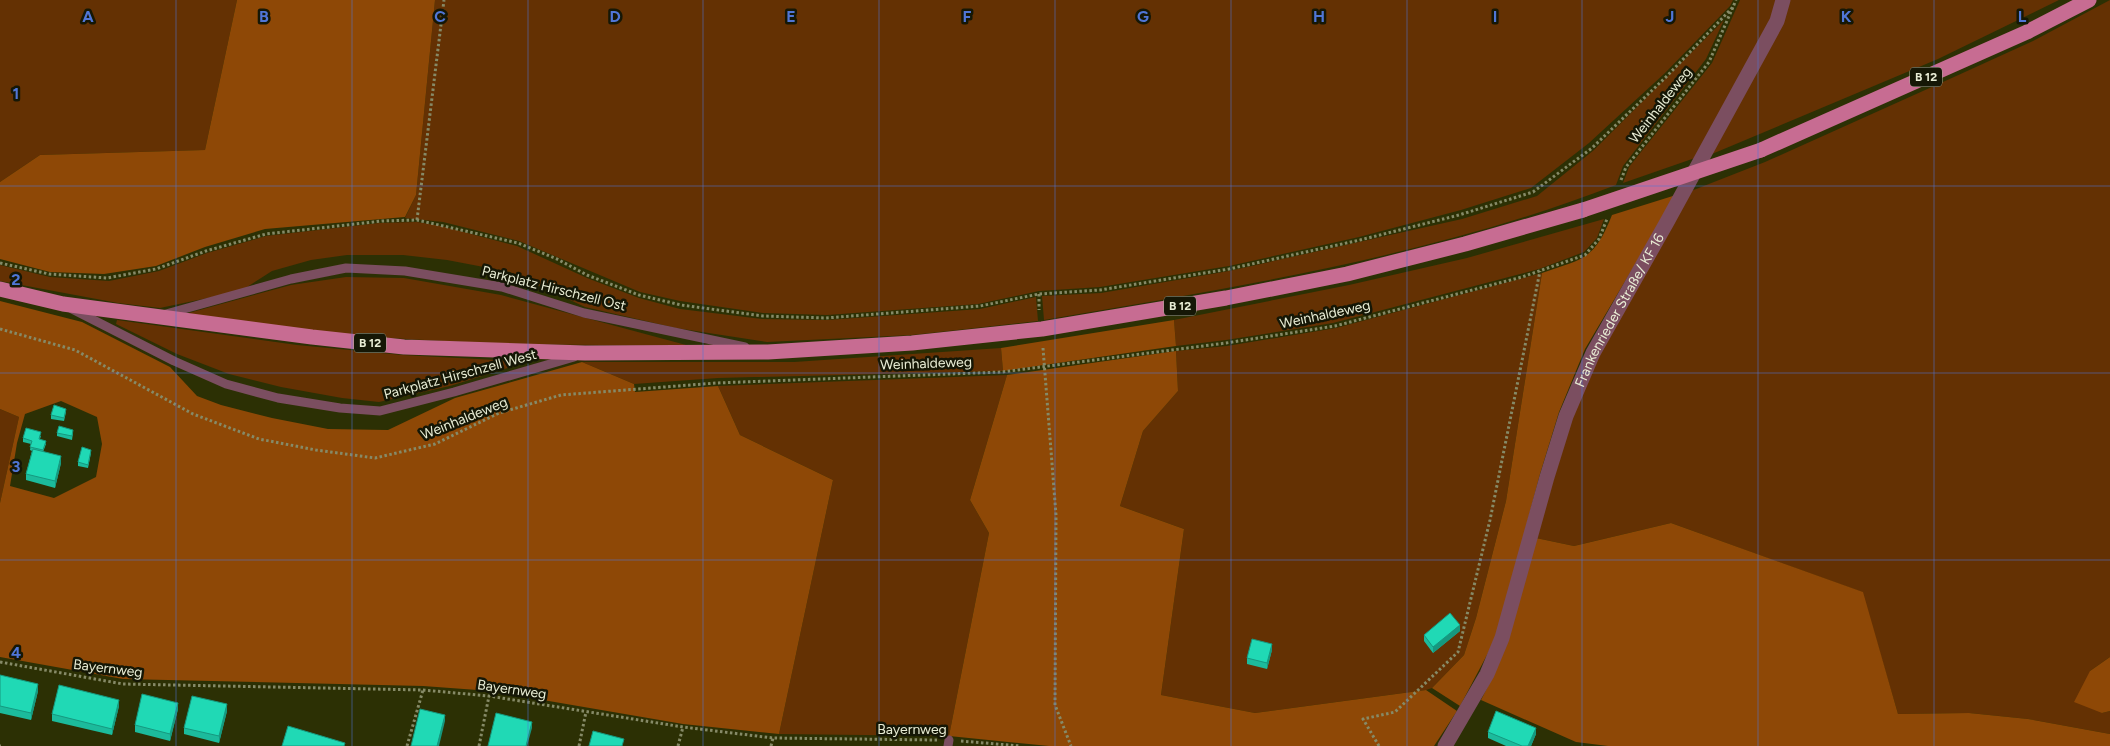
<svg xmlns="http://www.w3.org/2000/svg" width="2110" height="746" viewBox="0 0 2110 746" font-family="Figtree,sans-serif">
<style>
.green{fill:#643103}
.forest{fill:#8e4806;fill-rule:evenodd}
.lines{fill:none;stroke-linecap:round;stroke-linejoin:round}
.path{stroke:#868a67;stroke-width:3;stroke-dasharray:2.5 2.5;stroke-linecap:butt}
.service{stroke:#7b4e60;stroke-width:9}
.tertiary{stroke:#7b4e60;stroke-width:15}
.primary{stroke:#c76c92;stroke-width:15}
.primary-bridge{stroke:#c76c92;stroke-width:15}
.wall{fill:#1cbb9c}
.shaded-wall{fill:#16987f}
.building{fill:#20d9b5;stroke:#16987f}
.grid{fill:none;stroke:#5076d7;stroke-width:1;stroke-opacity:0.55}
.labels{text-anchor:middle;stroke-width:5;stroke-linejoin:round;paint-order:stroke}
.shield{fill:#151706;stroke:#a9ac96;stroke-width:1}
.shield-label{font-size:12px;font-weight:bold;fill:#e8ecd4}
.street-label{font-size:14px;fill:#e8ecd4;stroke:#151706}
.grid-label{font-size:16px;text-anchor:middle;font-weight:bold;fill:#5076d7;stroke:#151706;stroke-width:5;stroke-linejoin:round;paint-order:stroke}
</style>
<rect width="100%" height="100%" fill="#2c3004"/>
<path class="green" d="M0,0h237l-32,150 -165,5 -40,27z
M435,0h1298l-3,6 -65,67 -76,70 -58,45 -70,22 -102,27 -130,29 -129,21 -61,4 -61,13 -151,11 -64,-2 -83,-12 -40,-9 -121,-51 -76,-19 -38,-4 11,-23z
M1740,0h37l-6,19 -76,139 -72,25 6,-16 83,-104z
M1788,0h271l-121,59 -226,95z
M2110,0v657l-20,14 12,42 8,-2v23l-82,-15 -59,-6 -71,1 -36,-122 -191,-69 -97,23 -38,-8 36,-120 26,-63 93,-164 74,-29 189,-85 79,-36z
M1724,20l-18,39 -83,107 -7,19c-183,71 -379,102 -572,135l-2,-24 59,-3 128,-22 233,-52 75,-23 57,-46z
M1604,219l-7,19 -13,14 -45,17 -206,54 -107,17 -50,6 -2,-26 175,-35 118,-27z
M417,222l24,4 76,20 70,32 52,20 41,11 82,10 65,1 153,-11 56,-12 2,24 -126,14 -145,7 -91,-14 -91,-21 -75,-35 -63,-12 -44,-5h-56l-36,5 -39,11 -31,20 -81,17 -42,-5 -118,-22v-16l50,12 59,4 50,-10 48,-18 59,-17 113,-13z
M1542,273l-36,228 -30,117 -12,37 -32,33 -6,2 -171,23 -94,-18 23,-166 -64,-23 23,-75 35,-40 -2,-40 51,-5 109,-18z
M346,277l58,1 97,17 185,50c-125,1 -251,-1 -376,-14 -42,-5 -83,-11 -125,-17l106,-29z
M117,320l180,25 105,10 113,6 2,4 -67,21 -71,16 -37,-4 -61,-11 -52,-13 -52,-20 -61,-30z
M1001,348l2,23 -285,7 -84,6 -52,-22h212z
M1007,375l-37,125 19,33 -40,203 -170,-2 54,-254 -93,-45 -22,-49z
M0,409l19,8 -19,86z"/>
<path class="forest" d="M237,0h198l-19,195 -11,22 -140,12 -60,18 -49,19 -52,8 -54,-2 -50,-13v-77l40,-27 165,-5z
M1676,195l-91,154 -26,63 -19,62 -43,162 -37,70 -28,-18 32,-33 12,-37 30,-117 36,-228c43,-15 52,-13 70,-58z
M0,301l82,21 88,45 27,29 24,9 51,13 56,11 60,1 67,-32 127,-36 52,22 1,8 83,-6 22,49 93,45 -54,254 -96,-10 -192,-33 -68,-5 -300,-7 -123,-22v-154l19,-86 -19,-8zM61,401l36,16 5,27 -6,33 -42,21 -44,-12 7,-43 8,-29z
M1174,320l2,26 -173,25 -2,-23z
M1176,351l2,40 -35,40 -23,75 64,23 -23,166 94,18 171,-23 31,21 -23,35h-385l-100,-10 40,-203 -19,-33 37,-125z
M1671,523l192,69 35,122 71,-1 59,6 82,15v12h-502l-32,-4 -95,-42 13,-26 42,-136 38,8z
M2110,657v54l-8,2 -28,-11 16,-31z"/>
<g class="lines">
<path class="path" d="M1621,180l5,-13 83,-105 24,-55
M417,220l27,-220
M0,263l49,11 58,4 49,-9 50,-18 60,-17 116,-13 35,-1 101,23 39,16 30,16 52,20 42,10 82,11 63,2 154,-12 59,-12 61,-4 129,-21 131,-29 99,-25 74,-23 59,-44 75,-72 66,-69 3,-7
M1039,294v16
M0,329l75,21 118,64 66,25 57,11 59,8 60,-14 64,-31 62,-18 155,-12 286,-11 224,-29 109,-17 187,-49 63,-22 14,-16 8,-20
M1043,348l13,167 -1,190 16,41
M0,662l123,22 300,6 66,6 194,31 90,11 164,2
M961,741l59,5
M0,746h1
M407,746l16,-56
M479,746l10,-50
M579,746l7,-34
M678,746l5,-19
M771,746l2,-8
M1379,746l-16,-27 32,-7 63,-60 32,-132 50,-249"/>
<path class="service" d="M72,309l102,52 52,23 52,14 62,10 40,3 74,-19 120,-35
M166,314l125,-35 55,-11 59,3 97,16 82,26 161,34
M948,746l1,-6"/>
<path class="tertiary" id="s1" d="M1445,746l42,-72 15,-36 45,-161 19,-61 27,-63 74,-131 110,-201 6,-21"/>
<path class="primary" d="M1761,150l266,-118 62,-32
M0,289l63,15 249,33 92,10 181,6 183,-1 144,-9 130,-14 184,-31 121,-24 118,-30 118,-34"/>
<path class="primary-bridge" d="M1583,210l178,-60"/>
</g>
<path class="wall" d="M66,412l-2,9 -13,-2v-4z
M57,433h16l-1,7 -15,-4z
M41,436l-1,3 6,5 -3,8 18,11 -6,25 -29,-8v-6l6,-23 -2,-1 1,-6 -8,-2v-4z
M91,453l-3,15 -10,-2v-4z
M1460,631l-27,22 -9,-12v-6z
M1272,650l-5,19 -20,-5v-6z
M0,675l38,16 -7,29 -31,-7z
M119,706l-7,29 -60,-14v-7z
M178,709l-8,32 -35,-9v-7z
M227,711l-8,32 -35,-9v-6z
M1488,732l48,2 -5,12h-25l-18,-8z"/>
<path class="shaded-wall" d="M61,456v7l-6,25v-7z
M1460,625v6l-27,22v-6z
M1272,644v6l-5,19v-6z
M38,684v7l-7,29v-7z
M119,700v6l-7,29v-6z
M178,703v6l-8,32v-7z
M227,704v7l-8,32v-7z
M445,715v6l-6,25h-2z
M532,722v6l-5,18h-1z
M1536,728v6l-5,12h-3z"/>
<path class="building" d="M54,405l12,4 -2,9 -13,-3z
M59,426l14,4 -1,6 -15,-3z
M26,428l15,4 -2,7 7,2 -3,9 -13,-3 2,-6 -9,-3z
M82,447l9,3 -3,15 -10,-3z
M33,449l28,7 -6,25 -29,-7z
M1450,613l10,12 -27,22 -9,-12z
M1252,639l20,5 -5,19 -20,-5z
M0,675l38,9 -7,29 -31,-7z
M59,685l60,15 -7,29 -60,-15z
M142,694l36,9 -8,31 -35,-9z
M192,696l35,8 -8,32 -35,-8z
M420,709l25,6 -8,31h-26z
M1496,711l40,17 -8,18h-6l-34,-14z
M496,713l36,9 -6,24h-38z
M288,726l57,17 -1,3h-62z
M593,731l31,8 -2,7h-33z"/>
<path class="grid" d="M176,0v746M352,0v746M528,0v746M703,0v746M879,0v746M1055,0v746M1231,0v746M1407,0v746M1582,0v746M1758,0v746M1934,0v746M0,186h2110M0,373h2110M0,560h2110"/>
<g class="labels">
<g class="shield">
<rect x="1910" y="67.5" width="32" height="19" rx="4"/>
<rect x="1164" y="296.5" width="32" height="19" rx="4"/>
<rect x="354" y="333.5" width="32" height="19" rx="4"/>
</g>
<g class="shield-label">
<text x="1926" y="81">B 12</text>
<text x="1180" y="310">B 12</text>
<text x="370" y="347">B 12</text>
</g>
<g class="street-label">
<text transform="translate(1660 105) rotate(-52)" y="5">Weinhaldeweg</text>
<text transform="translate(554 288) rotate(14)" y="5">Parkplatz Hirschzell Ost</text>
<text dy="5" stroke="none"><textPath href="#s1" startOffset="472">Frankenrieder Straße/ KF 16</textPath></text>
<text transform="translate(1325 314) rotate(-12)" y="5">Weinhaldeweg</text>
<text transform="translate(926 363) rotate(-2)" y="5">Weinhaldeweg</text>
<text transform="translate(460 374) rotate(-15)" y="5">Parkplatz Hirschzell West</text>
<text transform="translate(464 418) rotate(-22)" y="5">Weinhaldeweg</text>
<text transform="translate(108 668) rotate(7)" y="5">Bayernweg</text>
<text transform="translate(512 689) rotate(8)" y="5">Bayernweg</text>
<text x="912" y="734">Bayernweg</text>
</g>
</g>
<g class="grid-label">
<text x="88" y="22">A</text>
<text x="264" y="22">B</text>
<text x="440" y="22">C</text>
<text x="615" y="22">D</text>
<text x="791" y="22">E</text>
<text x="967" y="22">F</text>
<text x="1143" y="22">G</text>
<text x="1319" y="22">H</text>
<text x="1495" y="22">I</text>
<text x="1670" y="22">J</text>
<text x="1846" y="22">K</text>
<text x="2022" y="22">L</text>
<text x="16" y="99">1</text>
<text x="16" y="285">2</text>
<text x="16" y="472">3</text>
<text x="16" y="658">4</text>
</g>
</svg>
